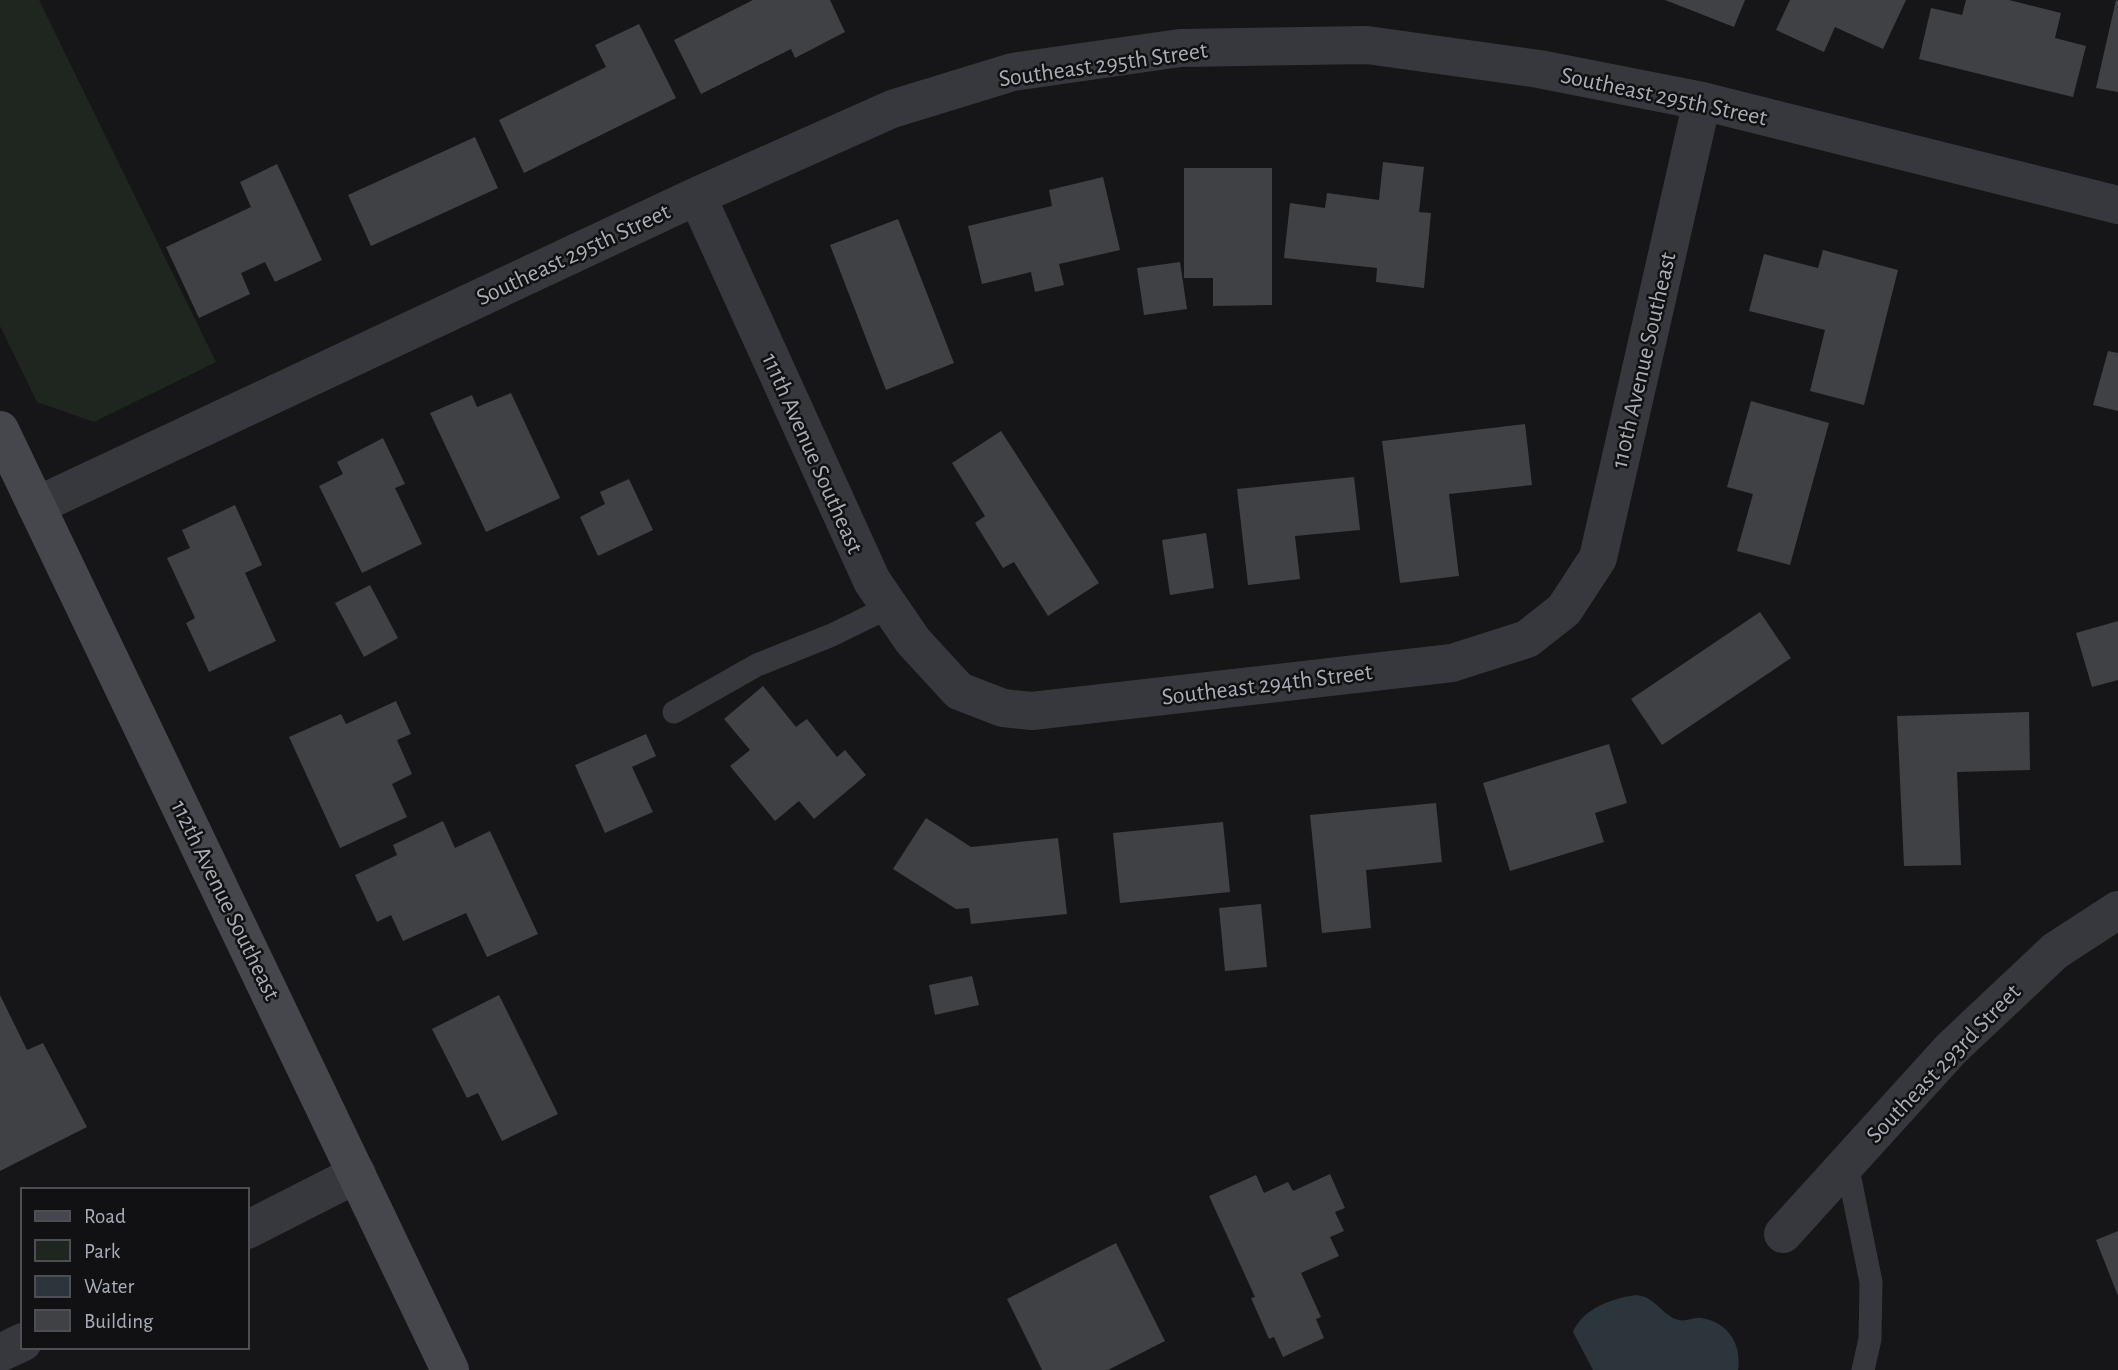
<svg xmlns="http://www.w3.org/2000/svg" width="2118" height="1370" viewBox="0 0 2118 1370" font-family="'Alegreya Sans',sans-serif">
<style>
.green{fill:#1e261f}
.water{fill:#2c353c}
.building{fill:#404145}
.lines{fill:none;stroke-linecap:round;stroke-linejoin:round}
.lane{stroke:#37383d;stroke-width:23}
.street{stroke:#37383d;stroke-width:38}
.secondary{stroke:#45474d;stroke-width:38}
.labels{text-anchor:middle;stroke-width:5;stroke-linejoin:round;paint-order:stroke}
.street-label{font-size:24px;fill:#a8adb8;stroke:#111113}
</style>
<rect width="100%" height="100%" fill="#161618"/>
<path class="green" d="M0,0h39l177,362 -122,60 -57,-20 -37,-76z"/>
<path class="water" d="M1636,1295c4,1 8,1 11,3 11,5 18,19 32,22 7,2 15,-3 22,-2 27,4 41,26 37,52h-145l-20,-38c9,-23 40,-34 63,-37z"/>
<path class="building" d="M753,0h77l15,32 -50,26 -4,-9 -90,45 -27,-54z
M1665,0h80l-11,27z
M1790,0h116l-23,49 -48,-22 -11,25 -48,-22z
M1966,0h43l52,13 -6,25 31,8 -13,51 -154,-38 12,-51 31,7z
M2116,0l2,1v91l-22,-4z
M639,24l37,74 -152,75 -25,-53 107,-53 -11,-22z
M475,137l23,51 -127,58 -23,-51z
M1383,162l41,5 -5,45 12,1 -7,75 -48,-6 1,-14 -93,-10 6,-55 35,5 2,-15 52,7z
M277,164l45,96 -47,22 -10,-20 -24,11 9,21 -51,24 -33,-71 85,-40 -11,-25z
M1184,168h88v137l-59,1v-28h-29z
M1103,177l17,73 -61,14 5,21 -29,7 -4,-20 -49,12 -14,-58 84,-20 -3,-16z
M898,219l56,144 -68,27 -56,-145z
M1823,250l75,20 -34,135 -54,-14 15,-61 -76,-19 15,-57 54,14z
M1180,262l7,47 -43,6 -7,-47z
M2108,351l10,2v58l-25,-6z
M511,393l49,105 -74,34 -56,-119 42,-18 5,12z
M1751,401l78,22 -39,142 -53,-14 16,-57 -26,-7z
M1525,424l7,61 -83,9 10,82 -59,7 -18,-142z
M1001,431l98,152 -51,33 -34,-54 -11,6 -28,-45 10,-7 -33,-53z
M383,438l22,46 -10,4 27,56 -60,29 -43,-87 24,-12 -6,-12z
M1354,477l6,53 -65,6 5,43 -52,6 -11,-96z
M629,479l24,51 -55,26 -18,-39 25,-13 -5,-12z
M235,505l27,60 -17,8 31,68 -67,31 -23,-49 9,-5 -28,-60 23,-10 -8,-18z
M1206,533l8,55 -44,7 -8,-55z
M370,585l28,53 -34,19 -29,-54z
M1760,612l31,46 -129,87 -31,-46z
M2118,621v59l-26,7 -16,-54z
M763,686l33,41 11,-8 30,38 8,-7 21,25 -52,44 -15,-18 -24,20 -45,-55 20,-16 -26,-31z
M396,701l15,33 -14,6 15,34 -20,10 15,33 -67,31 -51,-111 52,-23 5,10z
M2029,712l1,58 -73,2 4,93 -57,1 -7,-150z
M646,734l10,22 -24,11 21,45 -48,21 -30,-68z
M1609,744l18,59 -32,10 9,29 -94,29 -27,-88z
M1436,803l6,59 -76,8 5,58 -49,5 -12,-118z
M926,818l45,29 87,-9 9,76 -96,10 -2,-16 -13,1 -63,-40z
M443,821l12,27 35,-17 48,103 -51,23 -21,-44 -63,28 -12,-26 -14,7 -22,-47 42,-20 -4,-10z
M1223,822l7,70 -110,11 -7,-70z
M1261,904l6,63 -42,4 -6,-63z
M972,976l7,29 -44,10 -6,-30z
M0,995l27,55 16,-7 44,84 -87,44z
M499,995l59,119 -56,27 -24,-48 -11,5 -35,-69z
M1330,1174l15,34 -10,4 9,19 -14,6 9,19 -38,17 20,44 -5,2 8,19 -41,19 -9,-20 -5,2 -18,-41 4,-1 -46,-101 47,-21 8,18 24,-11 5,9z
M2118,1231v65l-22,-56z
M1116,1243l49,98 -57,29h-66l-35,-71z"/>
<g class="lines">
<path class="lane" d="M674,712l83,-47 75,-30 57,-28
M1847,1164l24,118 -1,57 -7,31"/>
<path class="street" d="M697,196l175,385 41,60 46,50 44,17 29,3 420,-48 75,-24 37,-29 34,-52 104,-457
M36,506l661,-310 195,-87 121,-37 167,-24 187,-3 172,24 163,32 416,104
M247,1230l110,-56
M1783,1234l168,-185 104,-98 63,-41
M0,1353l23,-11"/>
<path class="secondary" d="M0,430l450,940"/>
</g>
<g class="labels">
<g class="street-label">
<text transform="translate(1103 64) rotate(-8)" y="8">Southeast 295th Street</text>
<text transform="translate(1664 96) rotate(12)" y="8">Southeast 295th Street</text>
<text transform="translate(573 254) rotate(-25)" y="8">Southeast 295th Street</text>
<text transform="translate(1643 360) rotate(-77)" y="8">110th Avenue Southeast</text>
<text transform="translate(813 453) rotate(66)" y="8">111th Avenue Southeast</text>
<text transform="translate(1267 684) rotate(-7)" y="8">Southeast 294th Street</text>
<text transform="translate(226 900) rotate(64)" y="8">112th Avenue Southeast</text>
<text transform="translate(1943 1063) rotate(-46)" y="8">Southeast 293rd Street</text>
</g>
</g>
<rect x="21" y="1188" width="228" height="161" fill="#111113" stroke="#4d4f55" stroke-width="2"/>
<rect x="35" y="1211" width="35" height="10" fill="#45474d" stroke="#4d4f55" stroke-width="2"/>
<text x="84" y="1223" font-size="21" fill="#a8adb8">Road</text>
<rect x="35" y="1240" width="35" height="21" fill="#1e261f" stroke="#4d4f55" stroke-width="2"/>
<text x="84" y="1258" font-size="21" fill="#a8adb8">Park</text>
<rect x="35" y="1276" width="35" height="21" fill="#2c353c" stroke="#4d4f55" stroke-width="2"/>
<text x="84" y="1293" font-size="21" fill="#a8adb8">Water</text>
<rect x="35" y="1310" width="35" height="21" fill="#404145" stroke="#4d4f55" stroke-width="2"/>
<text x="84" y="1328" font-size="21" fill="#a8adb8">Building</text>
</svg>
